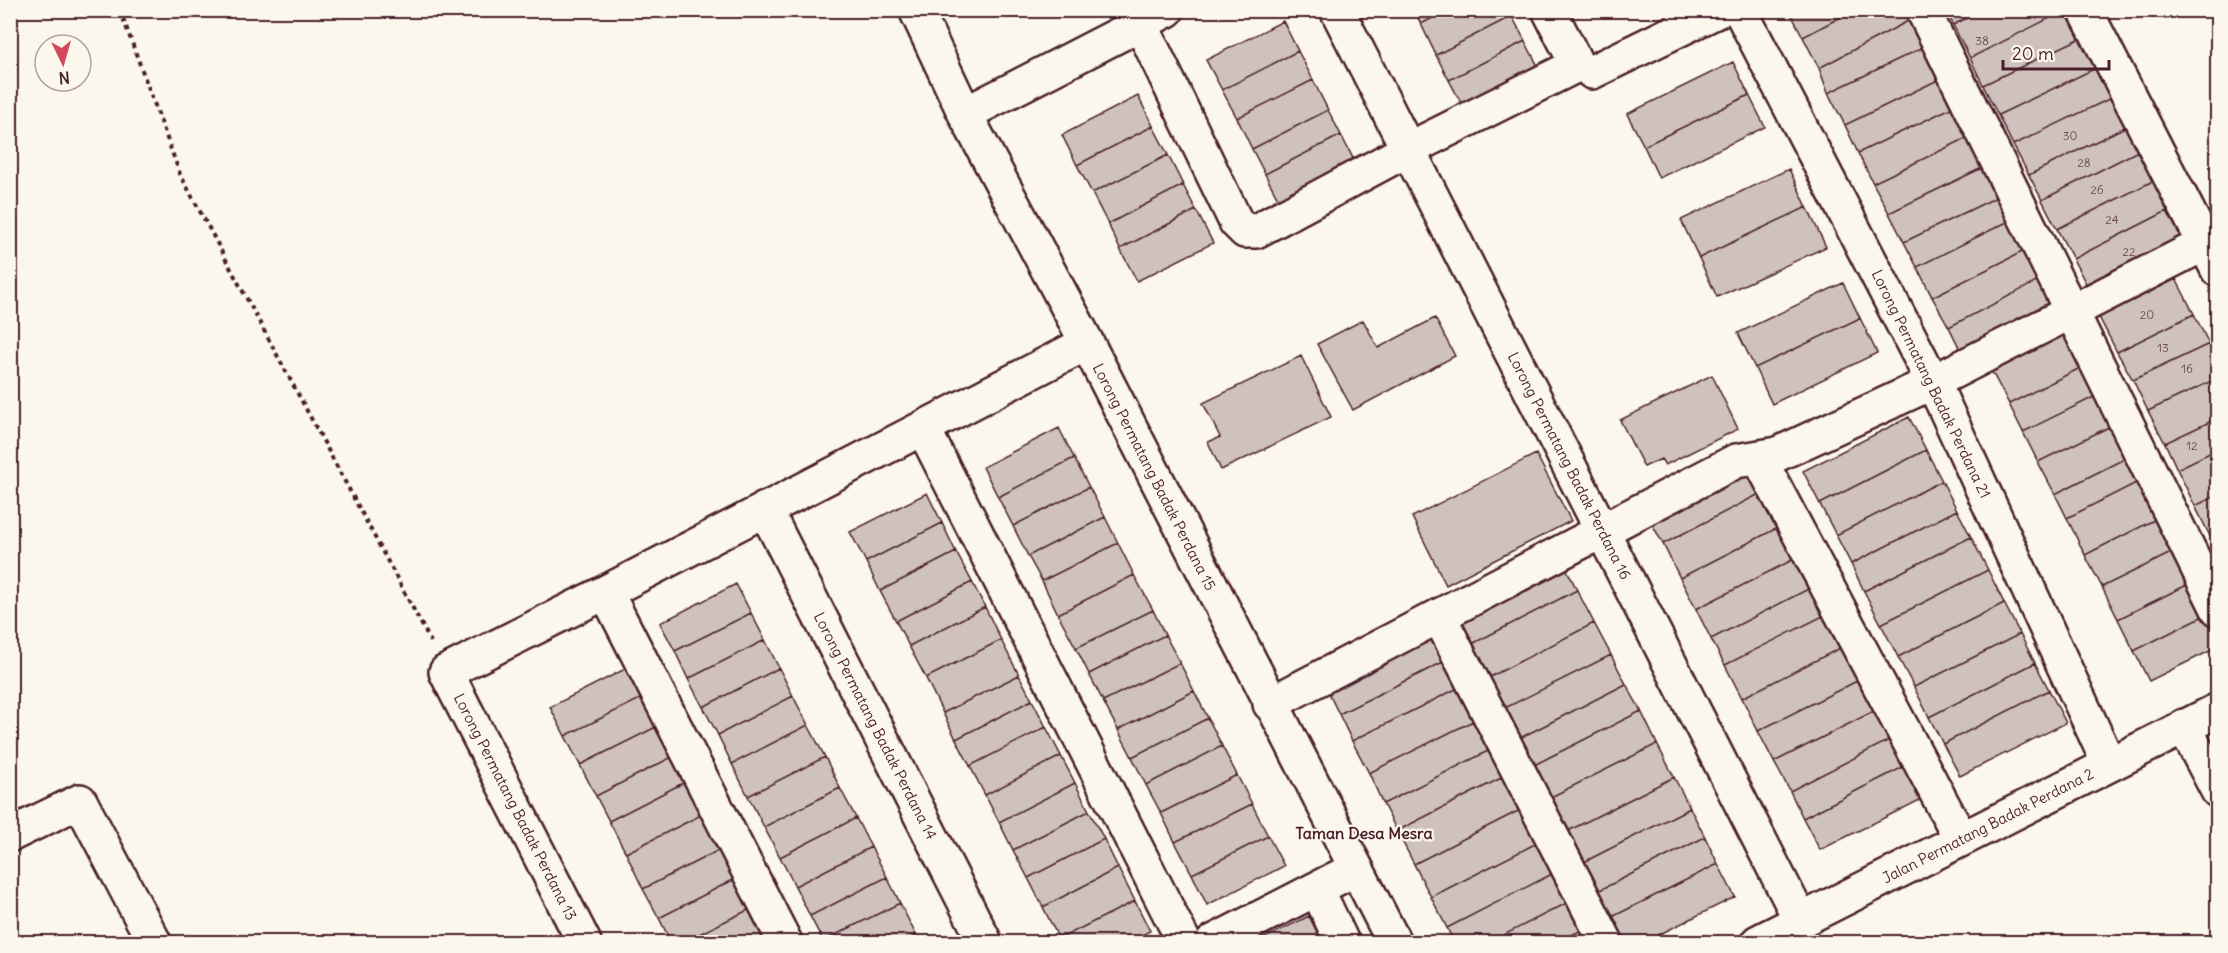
<svg xmlns="http://www.w3.org/2000/svg" width="2228" height="953" viewBox="0 0 2228 953" font-family="Delius,sans-serif">
<style>
.building{fill:#cfc2bc;stroke:#4a1f2b;stroke-width:1.5}
.lines{fill:none;stroke-linecap:round;stroke-linejoin:round}
.minor-casing{stroke:#4a1f2b;stroke-width:38}
.path{stroke:#4a1f2b;stroke-width:4;stroke-dasharray:4.5 4.5;stroke-linecap:butt}
.minor{stroke:#fbf7ec;stroke-width:33}
.labels{text-anchor:middle;stroke-width:4.5;stroke-linejoin:round;paint-order:stroke}
.number-label{font-size:12px;fill:#6b484f}
.street-label{font-size:15px;fill:#4a1f2b;stroke:#fbf7ec}
.neighbourhood-label{font-size:16px;font-weight:bold;fill:#4a1f2b;stroke:#fbf7ec}
</style>
<rect width="100%" height="100%" fill="#fbf7ec"/>
<filter id="ink" filterUnits="userSpaceOnUse"><feTurbulence type="fractalNoise" baseFrequency=".0167" numOctaves="2"/><feDisplacementMap in="SourceGraphic" scale="12" xChannelSelector="R" yChannelSelector="G"/><feConvolveMatrix kernelMatrix="1 2 1 2 8 2 1 2 1" color-interpolation-filters="sRGB"/></filter>
<g filter="url(#ink)">
<path class="building" d="M1414,10h34l-27,14z
M1448,10h61l3,6 -76,39 -15,-31z
M1789,10h65l-51,27z
M1854,10h54l4,9 -93,49 -16,-31z
M1947,10h36l-30,15z
M1983,10h83l-96,48 -17,-33z
M2066,10l15,28 -98,47 -13,-27z
M1512,16l13,25 -76,39 -13,-25z
M1912,19l14,27 -98,47 -9,-25z
M1283,21l15,30 -76,39 -16,-30z
M2081,38l15,30 -98,47 -15,-30z
M1525,41l17,33 -76,38 -17,-32z
M1926,46l16,32 -97,47 -17,-32z
M1298,51l15,29 -76,38 -15,-28z
M1733,62l16,33 -105,51 -17,-32z
M2096,68l15,30 -98,47 -15,-30z
M1942,78l15,27 -99,48 -13,-28z
M1313,80l15,30 -76,39 -15,-31z
M1749,95l16,32 -106,51 -15,-32z
M1138,96l15,30 -76,39 -15,-30z
M2111,98l14,29 -96,48 -16,-30z
M1957,105l14,31 -98,47 -15,-30z
M1328,110l13,25 -76,39 -13,-25z
M1153,126l15,29 -76,38 -15,-28z
M2125,127l13,24 -96,49 -13,-25z
M1341,135l17,33 -76,38 -17,-32z
M1971,136l15,30 -97,47 -16,-30z
M2138,151l15,30 -96,48 -15,-29z
M1168,155l15,30 -75,39 -16,-31z
M1986,166l15,29 -97,47 -15,-29z
M1789,169l18,38 -108,51 -18,-38z
M2153,181l14,30 -94,48 -16,-30z
M1183,185l13,25 -76,39 -12,-25z
M2001,195l12,24 -96,48 -13,-25z
M1807,207l19,40 -109,50 -18,-39z
M1196,210l17,33 -76,38 -17,-32z
M2167,211l18,34 -94,48 -18,-34z
M2013,219l15,30 -96,48 -15,-30z
M2028,249l14,30 -93,48 -17,-30z
M2042,279l18,33 -94,49 -17,-34z
M2176,279l18,35 -77,38 -18,-35z
M1843,283l17,35 -105,50 -17,-35z
M2194,314l15,30 -76,36 -16,-28z
M1435,318l20,38 -102,54 -36,-66 46,-24 15,28z
M1860,318l17,35 -105,51 -17,-36z
M2068,331l18,34 -77,39 -18,-34z
M2209,344l9,16v18l-70,33 -15,-31z
M1301,356l30,61 -110,53 -13,-28 12,-5 -17,-34z
M2086,365l14,29 -77,38 -14,-28z
M1712,375l26,54 -73,36 -4,-6 -17,8 -24,-47z
M2218,378v40l-53,25 -17,-32z
M2100,394l15,30 -77,38 -15,-30z
M1909,417l17,33 -106,54 -17,-33z
M2218,418v31l-41,20 -12,-26z
M2115,424l17,31 -77,39 -17,-32z
M1059,428l15,30 -76,39 -15,-30z
M2218,449v46l-23,11 -18,-37z
M1926,450l16,31 -106,54 -16,-31z
M1536,454l35,67 -125,64 -34,-68z
M2132,455l12,24 -77,39 -12,-24z
M1074,458l15,29 -76,39 -15,-29z
M1755,466l12,24 -104,54 -13,-24z
M2144,479l18,37 -77,39 -18,-37z
M1942,481l15,29 -106,54 -15,-29z
M1089,487l16,30 -77,39 -15,-30z
M1767,490l18,34 -105,54 -17,-34z
M927,493l15,30 -76,39 -16,-30z
M2218,495v37l-8,4 -15,-30z
M1957,510l14,27 -107,54 -13,-27z
M2162,516l17,33 -77,38 -17,-32z
M1105,517l13,26 -76,38 -14,-25z
M942,523l14,29 -76,39 -14,-29z
M1785,524l17,31 -106,54 -16,-31z
M2218,532v19l-8,-15z
M1971,537l17,33 -107,54 -17,-33z
M1118,543l16,32 -76,39 -16,-33z
M2179,549l16,32 -77,38 -16,-32z
M956,552l16,30 -76,39 -16,-30z
M1802,555l16,29 -107,55 -15,-30z
M1565,566l12,24 -105,54 -12,-24z
M1988,570l16,33 -106,54 -17,-33z
M1134,575l19,35 -77,38 -18,-34z
M2195,581l16,31 -77,39 -16,-32z
M972,582l13,25 -76,39 -13,-25z
M736,584l15,29 -76,38 -15,-28z
M1818,584l13,28 -106,53 -14,-26z
M1577,590l17,33 -104,54 -18,-33z
M2004,603l16,31 -106,53 -16,-30z
M985,607l16,33 -75,38 -17,-32z
M1153,610l12,25 -76,39 -13,-26z
M1831,612l17,32 -106,54 -17,-33z
M2211,612l7,13v22l-69,34 -15,-30z
M751,613l14,27 -77,39 -13,-28z
M1594,623l17,32 -106,53 -15,-31z
M1430,634l13,28 -104,52 -14,-28z
M2020,634l15,29 -106,54 -15,-30z
M1165,635l15,28 -77,38 -14,-27z
M765,640l14,28 -76,39 -15,-28z
M1001,640l18,35 -76,38 -17,-35z
M1848,644l17,33 -107,54 -16,-33z
M1611,655l15,29 -106,54 -15,-30z
M1443,662l15,26 -106,53 -13,-27z
M1180,663l14,28 -76,39 -15,-29z
M2035,663l14,27 -106,54 -14,-27z
M627,668l15,30 -77,38 -15,-29z
M779,668l14,28 -75,39 -15,-28z
M1019,675l13,25 -76,39 -13,-26z
M1865,677l15,31 -106,54 -16,-31z
M1626,684l15,27 -107,54 -14,-27z
M1458,688l15,33 -104,52 -17,-32z
M2049,690l17,33 -106,53 -17,-32z
M1194,691l14,27 -76,39 -14,-27z
M793,696l15,29 -76,39 -14,-29z
M642,698l14,29 -76,38 -15,-29z
M1032,700l14,27 -76,39 -14,-27z
M1880,708l15,29 -105,54 -16,-29z
M1641,711l16,33 -106,53 -17,-32z
M1208,718l14,28 -76,39 -14,-28z
M1473,721l17,29 -107,54 -14,-31z
M808,725l17,32 -77,39 -16,-32z
M656,727l16,30 -76,39 -16,-31z
M1046,727l15,29 -76,39 -15,-29z
M1895,737l14,27 -106,54 -13,-27z
M1657,744l17,33 -106,54 -17,-34z
M1222,746l15,29 -76,38 -15,-28z
M1490,750l13,27 -106,54 -14,-27z
M1061,756l14,27 -76,39 -14,-27z
M672,757l13,25 -76,39 -13,-25z
M825,757l15,31 -76,39 -16,-31z
M1909,764l17,33 -106,53 -17,-32z
M1237,775l15,29 -77,38 -14,-29z
M1503,777l17,33 -106,54 -17,-33z
M1674,777l16,31 -106,54 -16,-31z
M685,782l16,33 -75,38 -17,-32z
M1075,783l14,28 -76,39 -14,-28z
M840,788l16,30 -76,39 -16,-30z
M1252,804l16,32 -76,38 -17,-32z
M1690,808l15,29 -107,54 -14,-29z
M1520,810l17,33 -106,54 -17,-33z
M1089,811l15,28 -76,39 -15,-28z
M701,815l18,35 -76,39 -17,-36z
M856,818l15,29 -76,39 -15,-29z
M1268,836l16,30 -77,39 -15,-31z
M1705,837l13,27 -106,53 -14,-26z
M1104,839l14,29 -75,39 -15,-29z
M1537,843l15,31 -105,54 -16,-31z
M871,847l16,30 -77,39 -15,-30z
M719,850l16,29 -76,39 -16,-29z
M1718,864l17,33 -91,45h-19l-13,-25z
M1118,868l17,33 -76,38 -16,-32z
M1552,874l15,29 -77,39h-36l-7,-14z
M887,877l13,26 -77,38 -13,-25z
M735,879l15,30 -67,33h-12l-12,-24z
M1135,901l15,30 -22,11h-67l-2,-3z
M900,903l16,32 -14,7 -79,-1z
M1567,903l15,27 -25,12h-67z
M750,909l15,30 -8,3h-74z
M1309,916l13,26h-65z
M1582,930l6,12h-31z
M916,935l4,7h-18z"/>
<g class="lines">
<g class="minor-casing">
<path id="minor" d="M916,10l49,104 122,229 307,599
M1337,10l464,911
M1740,10l193,372 176,382
M1923,10l295,599
M2085,10l133,260
M1141,25l95,197 9,9h11l153,-82 166,-83 -1,-7 -25,-49
M1592,72l127,-62
M965,114l202,-104
M923,428l261,514
M1759,458l202,381
M765,509l220,433
M606,592l179,350
M1439,616l167,326
M1270,704l466,-243 42,-7 155,-72 271,-138
M2184,726l34,65
M10,835l70,-34 74,141
M1317,889l25,53
M584,942l-138,-270 160,-80 481,-249
M1213,942l142,-73
M1758,942l460,-232"/>
</g>
<path class="path" d="M120,10l60,164 251,468"/>
<use href="#minor" class="minor"/>
</g>
</g>
<g class="labels">
<g class="number-label">
<text x="1982" y="45">38</text>
<text x="2070" y="140">30</text>
<text x="2084" y="167">28</text>
<text x="2097" y="194">26</text>
<text x="2112" y="224">24</text>
<text x="2129" y="256">22</text>
<text x="2147" y="319">20</text>
<text x="2163" y="352">13</text>
<text x="2187" y="373">16</text>
<text x="2192" y="450">12</text>
</g>
<g class="street-label">
<text transform="translate(1931 384) rotate(64)" y="5">Lorong Permatang Badak Perdana 21</text>
<text transform="translate(1569 466) rotate(63)" y="5">Lorong Permatang Badak Perdana 16</text>
<text transform="translate(1154 477) rotate(63)" y="5">Lorong Permatang Badak Perdana 15</text>
<text transform="translate(875 726) rotate(63)" y="5">Lorong Permatang Badak Perdana 14</text>
<text transform="translate(515 807) rotate(63)" y="5">Lorong Permatang Badak Perdana 13</text>
<text transform="translate(1988 826) rotate(-27)" y="5">Jalan Permatang Badak Perdana 2</text>
</g>
<g class="neighbourhood-label">
<text x="1364" y="839">Taman Desa Mesra</text>
</g>
</g>
<rect width="2228" height="953" fill="none" stroke="#fbf7ec" stroke-width="36"/>
<rect x="18" y="18" width="2192" height="917" fill="none" stroke="#4a1f2b" stroke-width="2" filter="url(#ink)"/>
<g transform="translate(63 63) rotate(175)"><circle r="28" fill="#fbf7ec" stroke="#b4a19f" stroke-width="1.5"/>
<path d="M0-4.5L10 22L0 15L-10 22Z" fill="#d1495b"/>
<text y="-9" font-size="16" font-weight="bold" text-anchor="middle" fill="#4a1f2b">N</text>
</g>
<path d="M2003 60v9h106v-9" fill="none" stroke="#4a1f2b" stroke-width="3"/>
<text x="2012" y="60" font-size="18" fill="#4a1f2b" stroke="#fbf7ec" stroke-width="4.5" paint-order="stroke">20 m</text>
</svg>
